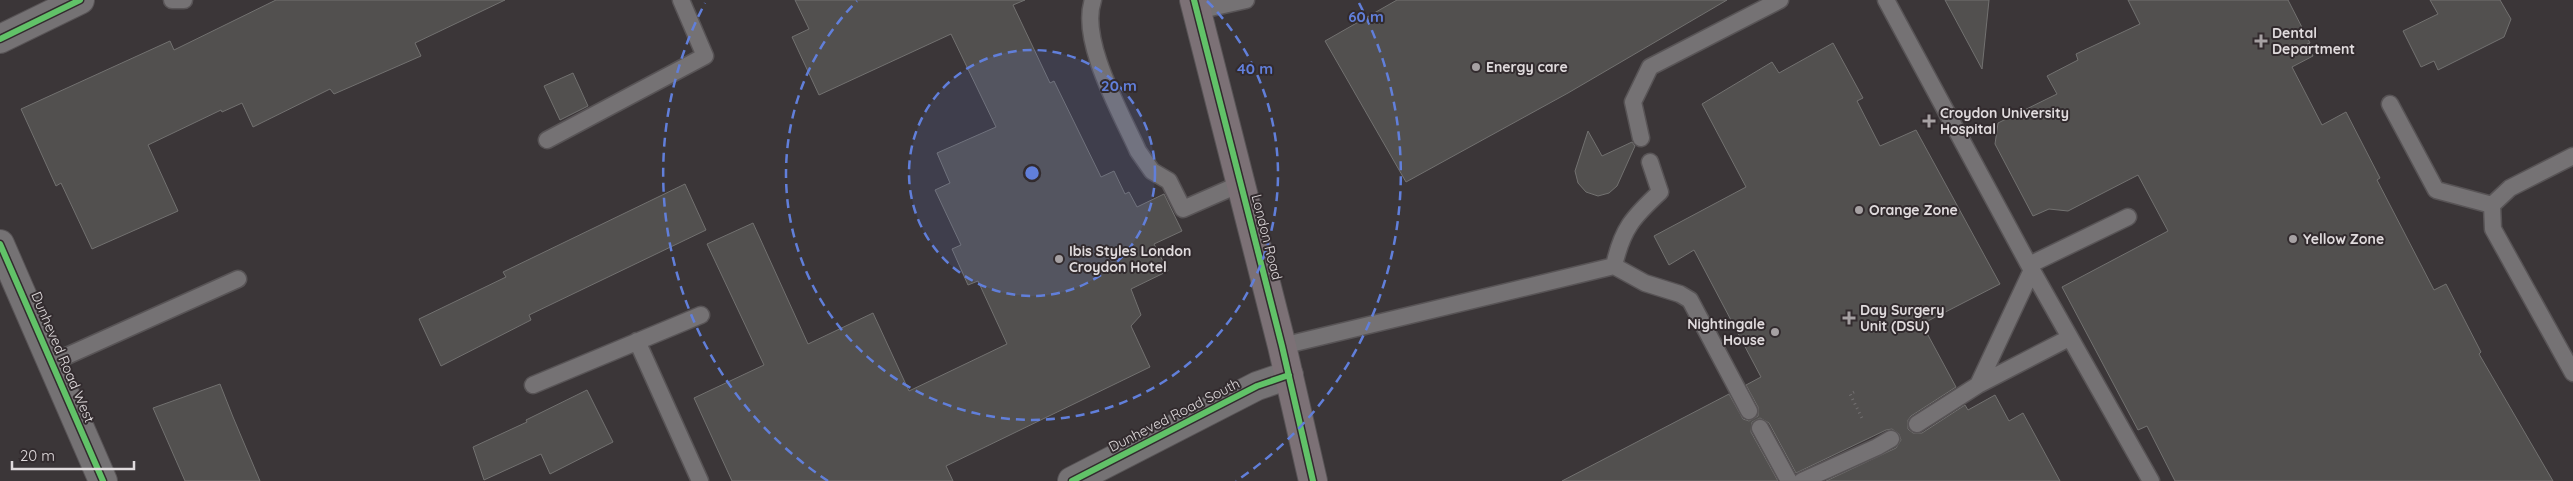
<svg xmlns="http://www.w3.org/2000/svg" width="2573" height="481" viewBox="0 0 2573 481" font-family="Quicksand,sans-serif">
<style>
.building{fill:#52504f;stroke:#727170}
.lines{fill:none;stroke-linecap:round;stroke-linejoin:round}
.lane-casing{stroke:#585456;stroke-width:19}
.street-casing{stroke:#585456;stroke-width:30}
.primary-casing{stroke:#585456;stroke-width:30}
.path{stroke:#726f70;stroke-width:3;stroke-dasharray:1 4;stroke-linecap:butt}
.lane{stroke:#757274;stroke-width:16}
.street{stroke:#757274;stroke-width:28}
.primary{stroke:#7c7176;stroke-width:28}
.cycleway-casing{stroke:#322b2e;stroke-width:9}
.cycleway{stroke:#61c268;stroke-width:6}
.ring{fill:none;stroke:#617fda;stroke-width:2.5;stroke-dasharray:9 6}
.poi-dot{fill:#a6a1a3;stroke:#322b2e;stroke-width:2}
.labels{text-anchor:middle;stroke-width:4;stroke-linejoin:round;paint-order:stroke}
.poi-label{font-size:14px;font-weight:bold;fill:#e0dbdd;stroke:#322b2e;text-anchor:start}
.street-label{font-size:14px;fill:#e0dbdd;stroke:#322b2e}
.centre{fill:#617fda;stroke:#322b2e;stroke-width:2.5}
.ring-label{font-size:15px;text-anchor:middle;font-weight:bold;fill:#617fda;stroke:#322b2e;stroke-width:4;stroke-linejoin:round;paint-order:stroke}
</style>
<rect width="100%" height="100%" fill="#3b3638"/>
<path class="building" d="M276,0h229l-90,43 6,13 -87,38 -4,-5 -77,38 -11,-24 -20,9 -1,-2 -73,35 30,66 -86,38 -31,-66 -5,3 -35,-77 149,-68 4,9z
M795,0h230l-12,5 37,78 4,-2 47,96 13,-6 11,23 4,-2 8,15 27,-13 18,37 -28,13 14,27 -37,18 10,26 -10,11 19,41 -204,99 7,15h-221l-38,-83 70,-33 -57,-121 46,-21 55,121 65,-31 36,78 98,-47 -29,-63 -10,4 -16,-36 9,-4 -26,-55 15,-7 -13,-30 59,-26 -45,-93 -132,61 -27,-58 17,-8z
M1397,0h330l-159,93 -162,89 -81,-141z
M1945,0h44l-7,69z
M2128,0h160l22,43 -3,1 6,12 -21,11 30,58 24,-13 34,66 -3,2 57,110 12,-6 35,68 -2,2 74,127h-378l-28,-55 -9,4 -76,-143 106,-56 -30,-56 -70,36 -19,-2 -16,7 -38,-72 3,-21 59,-29 -10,-18 31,-16 -2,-6 64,-30z
M2430,0h70l11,19 -7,18 -66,33 -4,-9 -13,6 -18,-36 35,-17z
M1833,43l30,55 -6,3 23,45 36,-16 84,154 -78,40 34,63 -45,29 -3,4v9l5,4h9l43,-28 3,5 27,-15 14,26 14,-8 37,68h-234l70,-33 5,-8 -2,-6 -7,-5 -6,1 -90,43 -27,-50 -9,-5 -8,4 -1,10 27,49h-216l167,-87 14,25 6,2 9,-5v-9l-12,-22 15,-8 -67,-127 -25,15 -15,-29 92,-49 -44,-83 70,-42 7,11z
M573,73l15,33 -28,14 -16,-34z
M1588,131l14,25 30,-14 3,4 -18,40 -8,7 -11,3 -12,-4 -8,-9 -3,-12z
M685,184l21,46 -177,85 2,5 -90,46 -22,-47 87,-42 -3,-5z
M220,384l13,33 27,64h-75l-32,-73z
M587,390l26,52 -63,32 -9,-20 -57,26 -11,-33 54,-25 -1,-2z"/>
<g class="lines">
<g class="lane-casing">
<path id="lane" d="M172,0h12
M1093,0c-14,40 28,113 45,151l14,20 17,10 14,28 57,-25
M1886,0l143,265 122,216
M1197,11l49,-11
M2390,104l46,86 56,15
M1641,138l-8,-36 17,-35 130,-67
M547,140l158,-84 -24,-56
M2573,156l-63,32 -18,17 1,24 80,144
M2029,265l99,-48
M1614,266c8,-37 19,-49 46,-74l-10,-30
M637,341l63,140
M1282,346l332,-80 31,17 35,11 10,6 59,111
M51,363l187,-84
M533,385l168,-70
M1978,385l54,-115
M1917,424l61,-39 91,-47
M1760,428l29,53
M1802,481l75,-34 14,-8"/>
</g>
<g class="street-casing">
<path id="street" d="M0,39l80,-39
M0,244l103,237
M1072,481l185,-95 32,-11"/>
</g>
<g class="primary-casing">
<path id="primary" d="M1194,0l88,346 31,135"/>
</g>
<path class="path" d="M1854,392l-4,2 13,26"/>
<use href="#lane" class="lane"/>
<use href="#street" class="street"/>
<use href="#primary" class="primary"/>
<g class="cycleway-casing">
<path id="cycleway" d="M1194,0l88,346 31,135
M0,39l80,-39
M0,244l103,237
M1072,481l185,-95 32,-11"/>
</g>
<use href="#cycleway" class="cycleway"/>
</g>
<circle cx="1032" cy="173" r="123" fill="#617fda" fill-opacity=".12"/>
<g class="ring">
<circle cx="1032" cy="173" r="123"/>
<path d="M1207 1A246 246 0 1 1 857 1"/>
<path d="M828 481A369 369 0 0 1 705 3M1359 3A369 369 0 0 1 1236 481"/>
</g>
<g class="poi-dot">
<path d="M2258.5 33.5h5v5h5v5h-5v5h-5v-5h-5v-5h5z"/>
<circle cx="1476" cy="67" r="5"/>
<path d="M1926.5 113.5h5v5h5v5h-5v5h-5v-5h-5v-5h5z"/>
<circle cx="1859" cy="210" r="5"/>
<circle cx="2293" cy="239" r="5"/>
<circle cx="1059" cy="259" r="5"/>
<path d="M1846.5 310.5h5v5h5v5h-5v5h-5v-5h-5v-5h5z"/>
<circle cx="1775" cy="332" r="5"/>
</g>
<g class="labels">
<g class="poi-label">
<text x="2272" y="38">Dental<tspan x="2272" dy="16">Department</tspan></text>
<text x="1486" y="72">Energy care</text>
<text x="1940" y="118">Croydon University<tspan x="1940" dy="16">Hospital</tspan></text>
<text x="1869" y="215">Orange Zone</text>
<text x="2303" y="244">Yellow Zone</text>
<text x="1069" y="256">Ibis Styles London<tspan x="1069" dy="16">Croydon Hotel</tspan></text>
<text x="1860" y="315">Day Surgery<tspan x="1860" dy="16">Unit (DSU)</tspan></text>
<text x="1765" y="329" text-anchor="end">Nightingale<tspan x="1765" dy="16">House</tspan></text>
</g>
<g class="street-label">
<text transform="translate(1267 237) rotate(76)" y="5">London Road</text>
<text transform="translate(63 357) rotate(67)" y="5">Dunheved Road West</text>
<text transform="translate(1174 415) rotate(-27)" y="5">Dunheved Road South</text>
</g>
</g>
<circle cx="1032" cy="173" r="8" class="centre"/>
<g class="ring-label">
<text x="1366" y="22">60 m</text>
<text x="1255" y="74">40 m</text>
<text x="1119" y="91">20 m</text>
</g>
<path d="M12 461v8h122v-8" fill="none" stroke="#e0dbdd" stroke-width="2.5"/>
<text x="20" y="461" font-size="15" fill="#e0dbdd" stroke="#322b2e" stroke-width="4" paint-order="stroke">20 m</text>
</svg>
